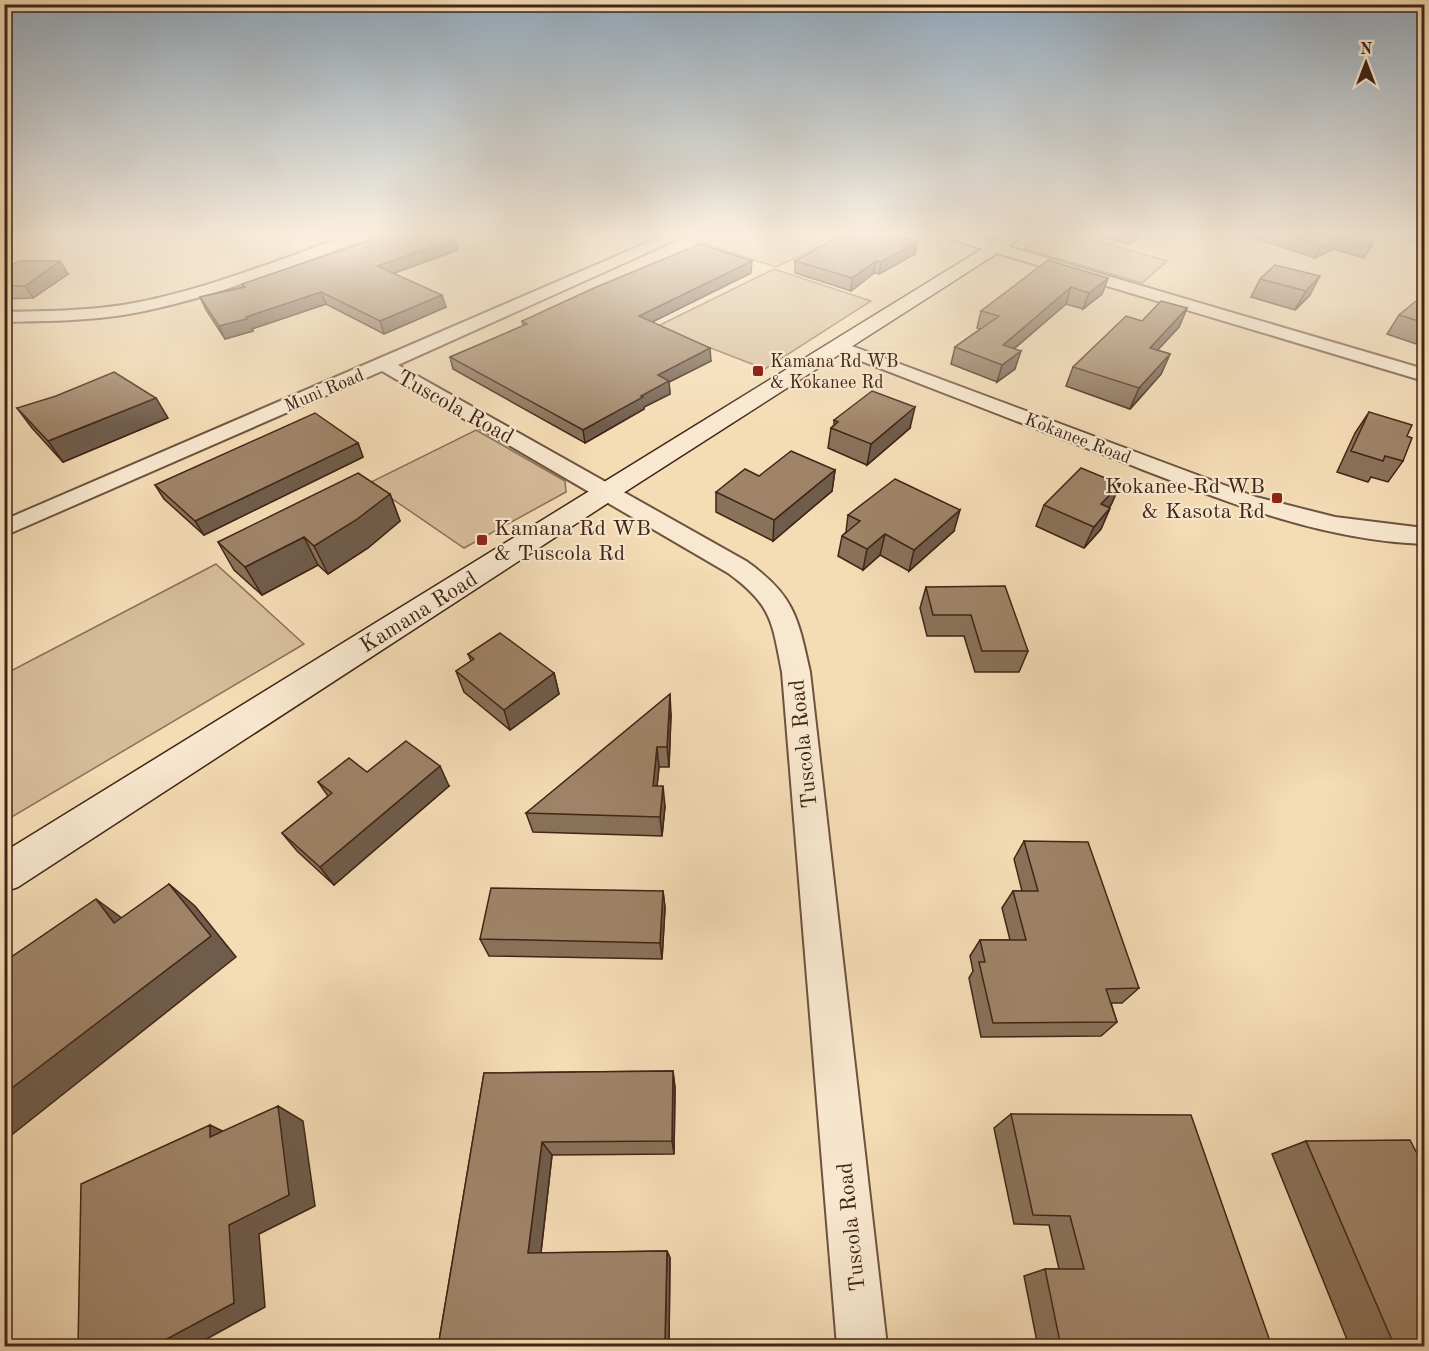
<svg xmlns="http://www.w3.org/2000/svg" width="1429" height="1351" viewBox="0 0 1429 1351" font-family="'Old Standard TT',serif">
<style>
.green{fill:#d6bd9a;stroke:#8c7058;stroke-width:1.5}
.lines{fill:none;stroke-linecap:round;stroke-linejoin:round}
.street-casing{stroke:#6e523e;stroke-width:4}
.secondary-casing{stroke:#422416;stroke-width:3}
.street{fill:#f8e8cf;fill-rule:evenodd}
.secondary{fill:#f8e8cf;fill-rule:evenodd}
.wall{fill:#89725a;stroke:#422416;stroke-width:1.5}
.shaded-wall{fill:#6f5c4a;stroke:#422416;stroke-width:1.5}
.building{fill:#9f8469;stroke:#422416;stroke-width:1.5}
.poi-dot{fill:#8f2418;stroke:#f8e8cf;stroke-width:2}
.labels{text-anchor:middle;stroke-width:4.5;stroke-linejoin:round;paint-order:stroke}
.far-poi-label{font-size:18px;fill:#422416;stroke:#f8e8cf;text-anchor:start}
.far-street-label{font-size:18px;fill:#422416;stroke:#f8e8cf}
.street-label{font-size:22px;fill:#422416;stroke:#f8e8cf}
.poi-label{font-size:22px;fill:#422416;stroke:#f8e8cf;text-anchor:end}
</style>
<rect width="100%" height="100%" fill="#f4dcb5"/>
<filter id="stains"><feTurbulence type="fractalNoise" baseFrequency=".00333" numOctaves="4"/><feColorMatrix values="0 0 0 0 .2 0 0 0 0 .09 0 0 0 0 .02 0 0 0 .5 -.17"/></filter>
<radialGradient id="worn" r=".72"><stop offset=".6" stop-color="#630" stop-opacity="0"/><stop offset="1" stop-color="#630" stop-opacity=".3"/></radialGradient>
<path class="green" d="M689,236h154l-67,31 -90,-29z
M1046,236h33l88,25 -25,22 -117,-34z
M774,269l97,32 -106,68 -109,-42z
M476,430l89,51 1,11 -102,56 -95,-65z
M216,564l88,80 -299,177v-147z"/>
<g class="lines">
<g class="street-casing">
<path id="street" d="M346,236h23l-2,3c-80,28 -160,62 -244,76 -39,6 -79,6 -119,7v-10c40,-1 80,-1 119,-7 77,-13 150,-43 223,-69z
M663,236h21l-286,129 348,196c48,34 52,56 64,111l77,674h-50l-55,-674c-10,-51 -10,-67 -54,-99l-346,-202 -378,165v-16z
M948,236h24l452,133v12l-474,-142z
M1407,236h17v7l-15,-4z
M841,342l415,155 79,20 89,11v16c-110,-4 -212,-48 -314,-87 -92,-35 -183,-71 -275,-106l-3,-4 3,-4z"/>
</g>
<g class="secondary-casing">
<path id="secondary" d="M1003,236h21l-407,261 -599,390 -14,5v-40z"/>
</g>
<use href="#street" class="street"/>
<use href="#secondary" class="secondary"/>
</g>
<path class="wall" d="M1106,236h34l-10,8 -24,-6z
M1249,236h124l-2,10 -7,12 -31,-9 -18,9z
M455,239l3,11 -64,23 52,34 -62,27 -58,-30 -74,25 1,2 -28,8 -19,-29 -6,-13 43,-10 -1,-3z
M917,242l-2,12 -36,20 -5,-1 -23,18 -56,-18v-12z
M1275,265l35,30 -15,15 -44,-13 9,-18z
M4,267l64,7 -35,24 -29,1z
M751,273l-99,49 59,39 -42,21 1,12 -26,13v2l-59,34 -132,-74 -3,-12 73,-31 -1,-5z
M1108,278l-6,16 -19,15 -17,-5 -52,45 1,20 -18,13 -46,-18 4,-17 25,-18 -3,-1 4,-17z
M1425,304v43l-38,-13 12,-19z
M1187,308l-8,19 -22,23 13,4 -9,20 -31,35 -64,-23 7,-19 69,-46z
M17,408l151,10 -105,44 -31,-34z
M1369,412l38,24 -4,25 -15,21 -17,-5 -3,5 -31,-10 18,-39z
M834,420l76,8 -43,37 -39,-17 3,-20 3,-3z
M358,443l5,14 -159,78 -40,-36 -9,-14z
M835,470l-3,21 -59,50 -57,-29v-20z
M1120,484l-9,21 -3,2 2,1 -9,21 -17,19 -48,-22 8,-21z
M390,494l10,27 -32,27 -40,26 -10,-9 -56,30 -28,-25 -16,-28z
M848,515l106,16 -45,40 -29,-16 -17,15 -25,-14 4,-20 4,-4z
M926,587l102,64 -9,21h-44l-11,-36h-37l-7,-28z
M468,654l86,19 5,21 -49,36 -46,-38 -8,-21 15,-10z
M671,714l-2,53h-10l-2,19 8,20 -3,30 -129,-4 -7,-19z
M367,772l82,14 -115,99 -37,-34 -15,-18 46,-37 -10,-14z
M1024,841l115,147 -17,15h-11l6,19 -16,14 -120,1 -12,-59 4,-7 -3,-15 10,-16h30l-8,-32 11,-17h9l-8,-32z
M663,891l2,17 -3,51 -173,-3 -9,-17z
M673,1071l2,17 -1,66 -122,1 -11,98 126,-2 3,7 -1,85 -231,4 46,-274z
M1011,1114l261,233h-234l-14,-71 21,-7h14l-10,-44 -35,-1 -20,-96z
M1306,1141l119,206h-75l-78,-193z"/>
<path class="shaded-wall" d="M1133,236h7l-10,8z
M1340,238l-7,11 -18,9 6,-12z
M455,239l3,11 -77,28 -4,-12z
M917,242l-2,12 -36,20 2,-12z
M60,261l8,13 -35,24 -8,-12z
M752,261l-1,12 -111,55 -1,-12z
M876,261l-2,12 -23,18 1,-13z
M1320,276l-10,19 -15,15 11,-19z
M1108,278l-6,16 -19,15 6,-16z
M1071,287l-5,17 -68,58 5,-17z
M321,292l5,12 -74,25 1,2 -28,8 -6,-13z
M442,295l4,12 -62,27 -4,-13z
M1187,308l-8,19 -38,41 9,-20z
M710,348l1,13 -42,21 1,12 -26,13v2l-59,34 -2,-13 58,-34 17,-21z
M1021,351l-6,18 -18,13 5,-17z
M1170,354l-9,20 -31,35 9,-21z
M156,398l12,20 -105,44 -15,-21z
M915,407l-5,21 -43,37 4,-21z
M358,443l5,14 -159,78 -9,-14z
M835,470l-3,21 -59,50 1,-21z
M1120,484l-9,21 -19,20 9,-21z
M390,494l10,27 -32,27 -40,26 -14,-28z
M1110,508l-9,21 -17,19 10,-21z
M960,510l-6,21 -45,40 5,-21z
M885,534l-5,21 -17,15 4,-21z
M304,537l14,28 -56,30 -17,-28z
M554,673l5,21 -49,36 -6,-20z
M670,694l1,20 -2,53 -2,-20z
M657,747l2,20 -4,39 -2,-20z
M440,766l9,20 -115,99 -14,-18z
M663,786l2,20 -3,30 -2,-19z
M169,884l26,22 41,51 -232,184v-47z
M663,891l2,17 -3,51 -2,-16z
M96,899l30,22 -12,2z
M673,1071l2,17 -1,66 -2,-13z
M278,1106l25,15 12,85 -56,28 6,73 -73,40h-40l77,-122z
M210,1125l29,14 -29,-2z
M542,1142l10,13 -12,105 -12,-7z
M667,1251l3,7 -1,85 -4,-1z
M575,1343l9,1v3h-9z"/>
<path class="building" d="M383,236h67l5,3 -78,27 65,29 -62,26 -59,-29 -75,25 1,2 -28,7 -19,-29 45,-10 -3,-3z
M840,236h60l17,6 -36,20 -5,-1 -24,17 -57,-17z
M1291,236h82l-2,10 -31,-8 -19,8z
M700,244l52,17 -113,55 71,32 -52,27 11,6 -28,15 2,1 -60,33 -133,-73 77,-33 -5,-3 72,-33z
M1048,260l60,18 -19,15 -18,-6 -68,58 18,6 -19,14 -47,-18 44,-31 -18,-5z
M19,261h41l-35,25h-21v-19l6,-1z
M1275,265l45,11 -14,15 -46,-12z
M1161,301l26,7 -37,40 20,6 -31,34 -66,-21 53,-51 16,5z
M1416,301l9,3v19l-26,-8z
M114,372l42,26 -108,43 -31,-33 39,-12z
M872,391l43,16 -44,37 -40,-16 7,-6 -4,-2z
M1369,412l43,13 -5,11 5,2 -9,23 -18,-5 -2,5 -32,-10z
M315,413l43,30 -163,78 -40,-36z
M791,451l44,19 -61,50 -58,-28 29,-23 14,7z
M1081,468l39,16 -19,20 9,4 -16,19 -50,-22z
M358,473l32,21 -34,26 -42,26 -10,-9 -59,30 -27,-25z
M895,479l65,31 -46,40 -29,-16 -18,15 -25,-13 18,-15 -12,-6z
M1005,586l23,65h-46l-11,-36h-38l-7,-28z
M500,633l54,40 -50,37 -48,-39 18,-12 -6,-5z
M670,694l-3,53h-10l-4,39h10l-3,31 -134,-4z
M406,741l34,25 -120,101 -38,-34 50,-40 -14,-11 31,-24 18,14z
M1024,841l64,1 51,146 -33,1 11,33 -124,1 -14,-61h6l-5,-22h46l-13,-49h25z
M169,884l42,52 -207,158v-132l92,-63 18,24z
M491,888l172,3 -3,52 -180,-4z
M673,1071l-1,70 -130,1 -14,111 139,-2 -2,91 -90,1v4h-137l46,-274z
M278,1106l11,89 -60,30 5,78 -82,44h-74l3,-163 129,-59v12z
M1011,1114l180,1 81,232h-211l-16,-78h39l-14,-53 -37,-1z
M1410,1140l15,29v178h-30l-89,-206z"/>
<linearGradient id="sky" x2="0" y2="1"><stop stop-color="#94abbe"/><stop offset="0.55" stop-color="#faefde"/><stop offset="1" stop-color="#faefde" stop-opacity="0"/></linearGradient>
<rect width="1429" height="426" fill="url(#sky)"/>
<g class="poi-dot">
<rect x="752" y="365" width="12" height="12" rx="3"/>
<rect x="1271" y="492" width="12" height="12" rx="3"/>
<rect x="476" y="534" width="12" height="12" rx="3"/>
</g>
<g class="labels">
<g class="far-poi-label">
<text x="770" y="367">Kamana Rd WB<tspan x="770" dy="21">&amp; Kokanee Rd</tspan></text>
</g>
<g class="far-street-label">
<text transform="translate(324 390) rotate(-23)" y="6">Muni Road</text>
<text transform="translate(1078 438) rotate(21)" y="6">Kokanee Road</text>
</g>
<g class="street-label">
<text transform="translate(456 406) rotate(29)" y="8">Tuscola Road</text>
<text transform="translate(418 611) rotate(-32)" y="8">Kamana Road</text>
<text transform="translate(802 744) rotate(-96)" y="8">Tuscola Road</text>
<text transform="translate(850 1227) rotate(-96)" y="8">Tuscola Road</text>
</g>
<g class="poi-label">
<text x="1265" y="493">Kokanee Rd WB<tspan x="1265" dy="25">&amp; Kasota Rd</tspan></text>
<text x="494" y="535" text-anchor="start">Kamana Rd WB<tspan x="494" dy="25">&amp; Tuscola Rd</tspan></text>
</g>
</g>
<rect width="1429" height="1351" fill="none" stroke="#f4dcb5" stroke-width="24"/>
<rect x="6" y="6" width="1417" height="1339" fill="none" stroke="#422416" stroke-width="3"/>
<rect x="12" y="12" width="1405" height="1327" fill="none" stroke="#422416" stroke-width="1.5"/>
<g transform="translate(1366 63)" stroke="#f8e8cf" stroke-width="4.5" paint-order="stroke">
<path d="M0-4.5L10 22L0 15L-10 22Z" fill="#422416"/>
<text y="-9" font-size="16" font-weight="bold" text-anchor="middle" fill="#422416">N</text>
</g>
<rect width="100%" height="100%" filter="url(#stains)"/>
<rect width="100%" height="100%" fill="url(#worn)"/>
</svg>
